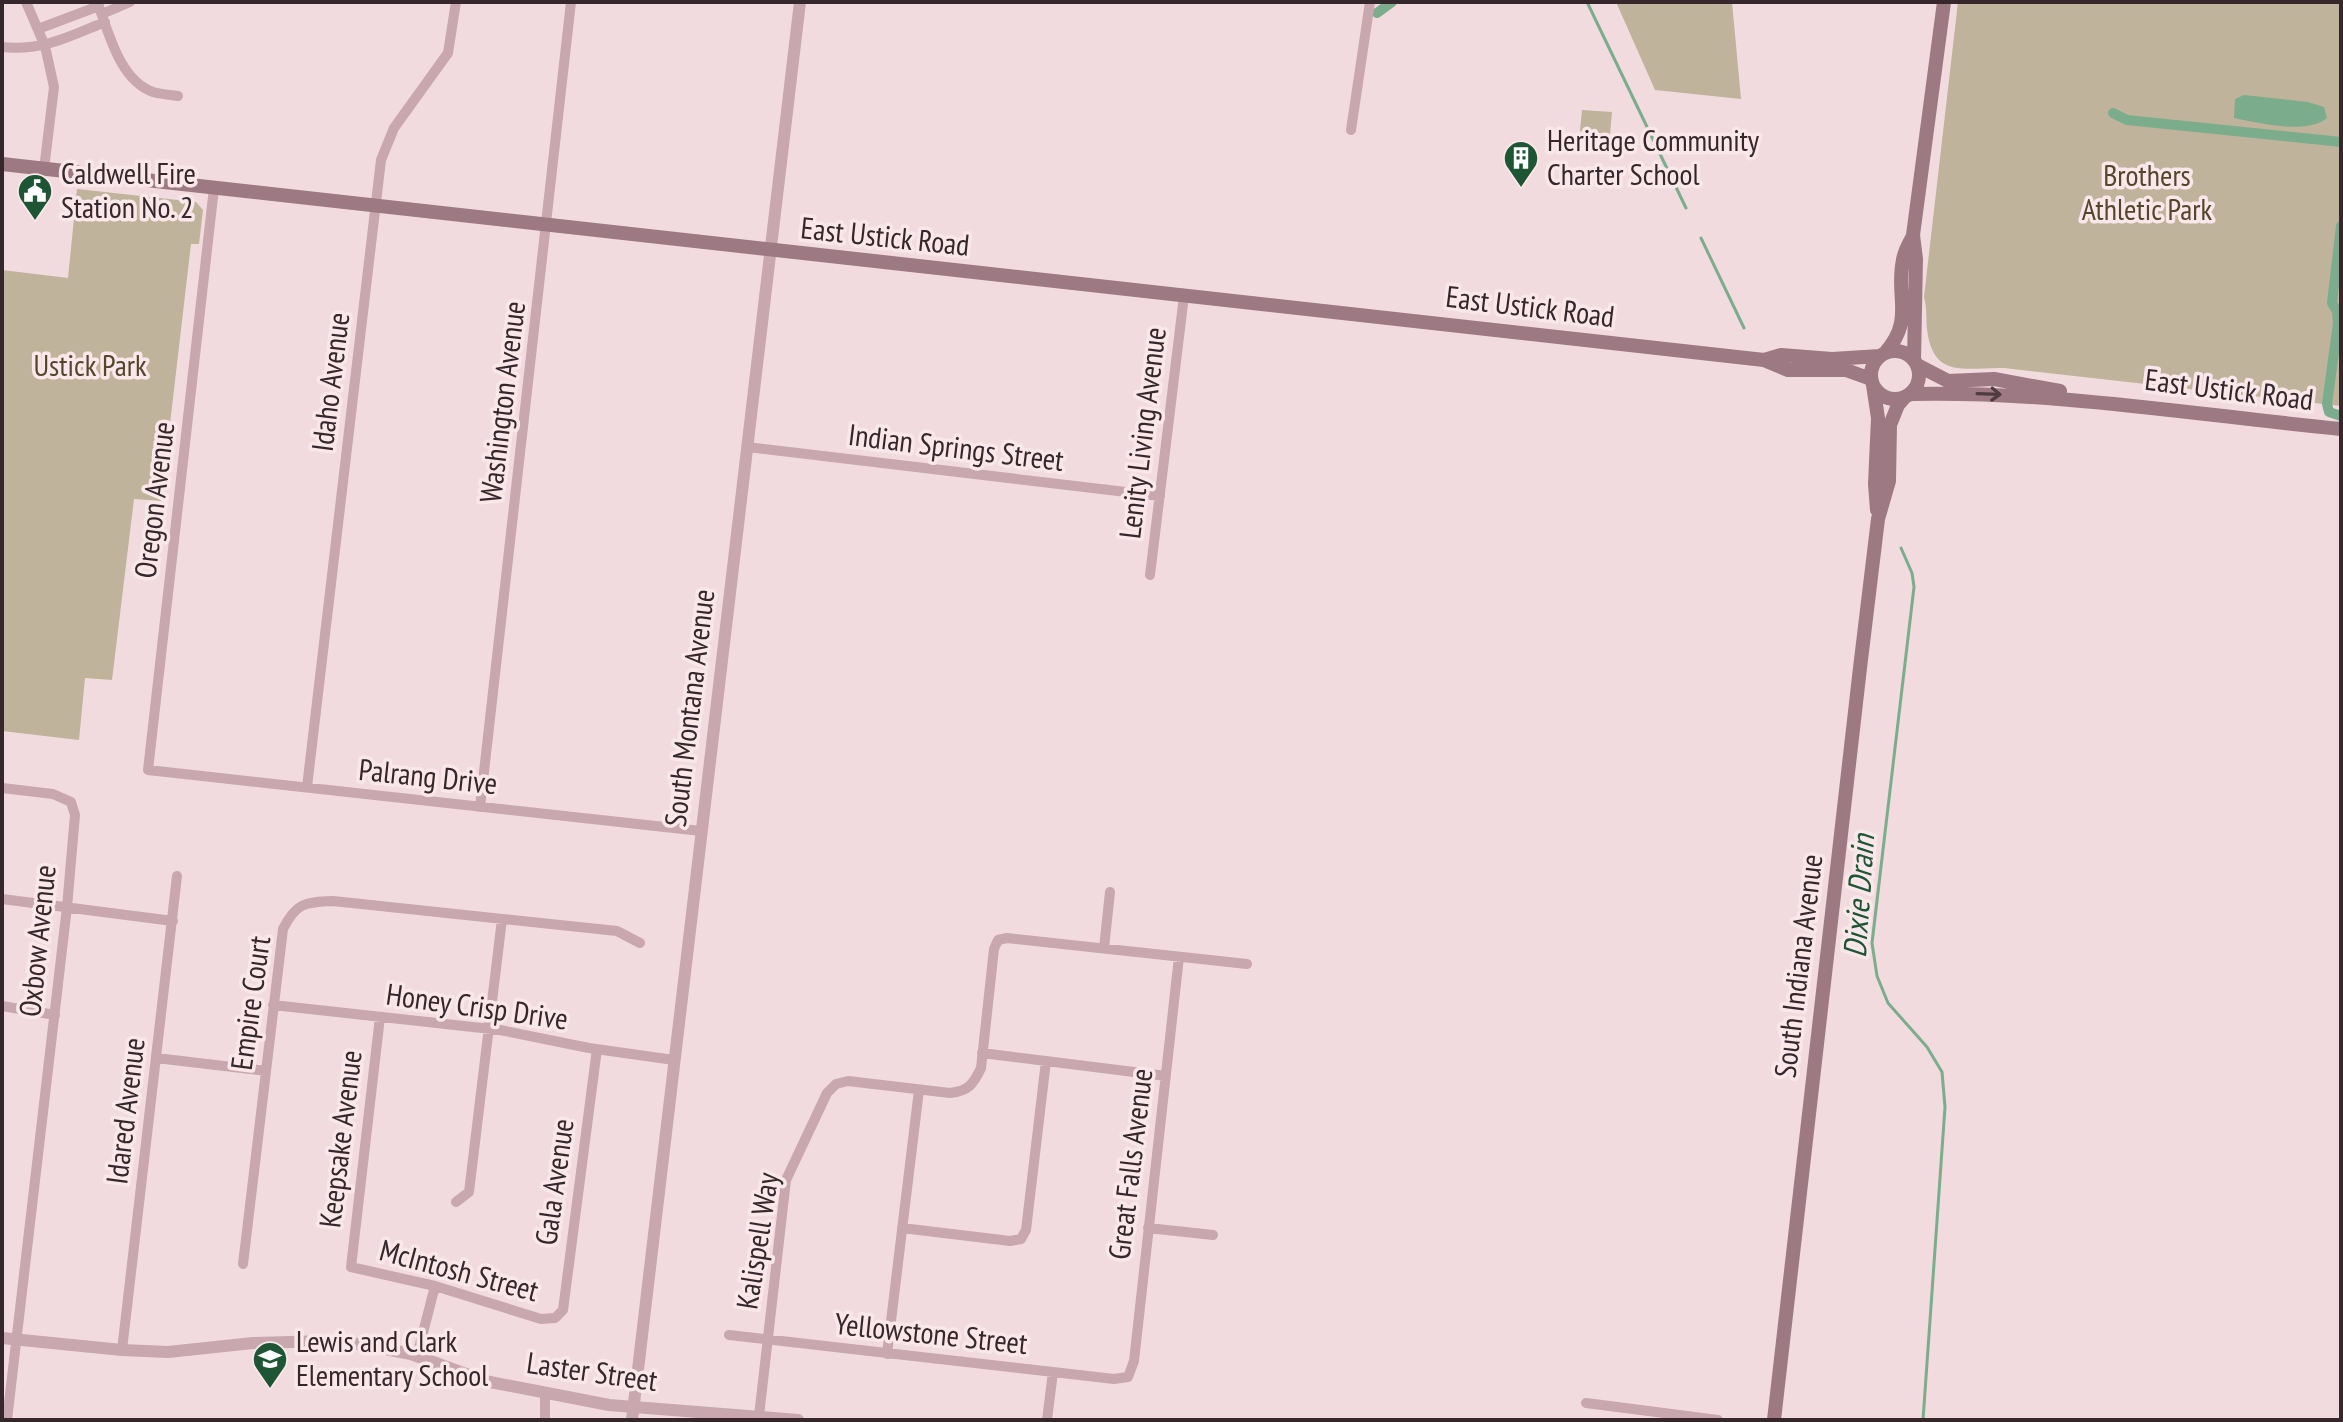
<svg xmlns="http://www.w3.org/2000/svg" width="2343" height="1422" viewBox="0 0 2343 1422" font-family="'PT Sans Narrow',sans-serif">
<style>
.green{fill:#bfb39b}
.water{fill:#7bad8d}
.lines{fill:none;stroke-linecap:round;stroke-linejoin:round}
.stream{stroke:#7bad8d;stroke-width:3}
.canal{stroke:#7bad8d;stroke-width:10}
.minor{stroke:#c8a7ae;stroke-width:10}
.tertiary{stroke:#c8a7ae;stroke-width:12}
.secondary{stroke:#9c7983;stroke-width:14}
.oneway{stroke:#4f3c42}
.labels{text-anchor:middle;stroke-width:7;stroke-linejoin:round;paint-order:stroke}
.poi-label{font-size:30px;fill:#35272c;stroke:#f9e7e9;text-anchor:start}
.park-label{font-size:30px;fill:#52472c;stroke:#f9e7e9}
.street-label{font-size:30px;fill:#35272c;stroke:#f9e7e9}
.water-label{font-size:32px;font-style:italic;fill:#1e5534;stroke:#f9e7e9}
</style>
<rect width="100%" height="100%" fill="#f1dbde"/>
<path class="green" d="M1616,2h116l9,97 -86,-9z
M1958,2h383v404l-337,-38c-39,-1 -71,12 -77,-39 -1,-11 0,-21 -3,-32z
M1582,110l30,2 -2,23 -30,-4z
M77,189l119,13 7,8 -4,34h-8l-30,257 -27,-2 -22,181 -27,-2 -6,62 -77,-9v-461l66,8z"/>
<path class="water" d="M2244,95l64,7 16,5 3,11c-21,17 -67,5 -93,0l1,-19z"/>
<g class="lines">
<path class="stream" d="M1587,2l99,206
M1701,238l43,90
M1901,548l11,25 2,14 -42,356 5,33 11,27 39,44 15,25 3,35 -22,313"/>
<path class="canal" d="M1377,13l15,-11
M2113,113l14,7 214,22
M2341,226l-9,77 5,8 1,12 -11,81 2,8 12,4"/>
<path class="minor" d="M26,2l19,44 9,41 -10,82
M97,2c12,30 22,78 56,90 7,2 17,3 25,4
M102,14l28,-12
M38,29l61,-23
M2,47c41,4 66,-10 103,-25
M1351,130l19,-128
M214,188l-66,582 553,61
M747,447l413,49
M1150,575l34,-279
M307,787l74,-627 13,-32 54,-75 8,-51
M2,788l51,6 18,8 4,13 -8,92 -60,513
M480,807l91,-805
M2,899l171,22
M1104,948l6,-56
M273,1005l227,25 89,18 85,12
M2,1006l53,9
M380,1017l-29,250 84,19 106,33 14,-1 8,-8 34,-261
M982,1053l184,23
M156,1058l110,13
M456,1202l13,-10 33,-273
M902,1228l108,13 11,-2 5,-9 20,-169
M1148,1228l65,7
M243,1264l40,-335c13,-26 22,-27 50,-28l284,30 23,12
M729,1335l385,44 14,-2 6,-16 45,-404
M122,1350l55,-474
M887,1354l32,-264
M417,1356l18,-70
M1586,1403l132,17
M759,1416l27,-236 41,-87 9,-9 12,-3 102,12c18,-2 23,-8 31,-25l13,-119 4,-9 9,-2 240,26
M545,1420v-26
M1047,1420l6,-48"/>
<path class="tertiary" d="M2,1338l120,12 46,2 85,-9 75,-2 32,3 51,10 74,27 124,24 189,15
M632,1420l168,-1418"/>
<path class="secondary" d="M2,164l1762,196 24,10h58l25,9
M1871 375a24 24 0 1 1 48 0a24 24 0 1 1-48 0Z
M1885,353c30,-34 10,-55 18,-93 1,-8 6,-17 10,-24
M1764,360l17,-5 51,4 48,-3
M1914,360l2,-101 -3,-24 31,-233
M1917,365l31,16 46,-2 66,12
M1873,385l5,33 -3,66 2,26
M1911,394c144,-3 286,21 430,35
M1774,1420l86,-752 18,-149 11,-38 1,-56 8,-20 7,-8"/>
</g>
<defs><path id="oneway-shaft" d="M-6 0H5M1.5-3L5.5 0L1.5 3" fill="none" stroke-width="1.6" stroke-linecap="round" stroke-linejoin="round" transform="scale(2)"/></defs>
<use class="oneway" href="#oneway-shaft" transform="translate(1989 394) rotate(2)"/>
<defs>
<g id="building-pin" transform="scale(1.8)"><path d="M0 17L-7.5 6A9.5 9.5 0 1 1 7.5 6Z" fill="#1e5534" stroke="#f9e7e9"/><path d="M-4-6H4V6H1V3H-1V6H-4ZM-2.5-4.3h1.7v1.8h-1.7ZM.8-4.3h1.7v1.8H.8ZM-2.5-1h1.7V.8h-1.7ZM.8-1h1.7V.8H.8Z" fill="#fff"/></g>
<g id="civic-pin" transform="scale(1.8)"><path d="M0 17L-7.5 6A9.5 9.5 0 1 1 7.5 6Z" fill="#1e5534" stroke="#f9e7e9"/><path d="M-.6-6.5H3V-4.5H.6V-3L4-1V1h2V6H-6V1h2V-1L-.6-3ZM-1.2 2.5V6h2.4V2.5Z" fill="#fff"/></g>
<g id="school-pin" transform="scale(1.8)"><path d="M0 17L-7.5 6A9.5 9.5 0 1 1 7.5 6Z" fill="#1e5534" stroke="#f9e7e9"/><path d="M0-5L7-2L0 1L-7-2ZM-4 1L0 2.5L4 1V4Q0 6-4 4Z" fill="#fff"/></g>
</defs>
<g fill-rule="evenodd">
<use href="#building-pin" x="1521" y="158"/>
<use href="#civic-pin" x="35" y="191"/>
<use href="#school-pin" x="270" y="1359"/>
</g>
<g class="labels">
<g class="poi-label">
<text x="1547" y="151">Heritage Community<tspan x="1547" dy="34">Charter School</tspan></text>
<text x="61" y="184">Caldwell Fire<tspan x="61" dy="34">Station No. 2</tspan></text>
<text x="296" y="1352">Lewis and Clark<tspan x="296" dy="34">Elementary School</tspan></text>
</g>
<g class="park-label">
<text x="2147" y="186">Brothers<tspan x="2147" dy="34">Athletic Park</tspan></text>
<text x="90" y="376">Ustick Park</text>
</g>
<g class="street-label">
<text transform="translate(885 237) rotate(6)" y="10">East Ustick Road</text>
<text transform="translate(1530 307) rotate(7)" y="10">East Ustick Road</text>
<text transform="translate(331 382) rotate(-83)" y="10">Idaho Avenue</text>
<text transform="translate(2229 390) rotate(7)" y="10">East Ustick Road</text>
<text transform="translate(503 402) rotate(-83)" y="10">Washington Avenue</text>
<text transform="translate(1143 433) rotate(-83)" y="10">Lenity Living Avenue</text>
<text transform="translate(956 448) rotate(7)" y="10">Indian Springs Street</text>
<text transform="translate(155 500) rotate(-83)" y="10">Oregon Avenue</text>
<text transform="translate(690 708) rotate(-83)" y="10">South Montana Avenue</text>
<text transform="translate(428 777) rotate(6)" y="10">Palrang Drive</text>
<text transform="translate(38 941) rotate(-84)" y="10">Oxbow Avenue</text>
<text transform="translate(1799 966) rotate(-83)" y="10">South Indiana Avenue</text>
<text transform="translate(251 1003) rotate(-82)" y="10">Empire Court</text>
<text transform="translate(477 1007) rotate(8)" y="10">Honey Crisp Drive</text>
<text transform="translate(126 1111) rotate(-83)" y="10">Idared Avenue</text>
<text transform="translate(341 1139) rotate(-83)" y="10">Keepsake Avenue</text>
<text transform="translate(1131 1164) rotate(-83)" y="10">Great Falls Avenue</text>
<text transform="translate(555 1182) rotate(-82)" y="10">Gala Avenue</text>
<text transform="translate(758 1241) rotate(-81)" y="10">Kalispell Way</text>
<text transform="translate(459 1271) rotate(15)" y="10">McIntosh Street</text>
<text transform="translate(931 1334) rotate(6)" y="10">Yellowstone Street</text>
<text transform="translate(592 1372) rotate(8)" y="10">Laster Street</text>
</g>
<g class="water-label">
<text transform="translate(1859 896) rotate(-86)" y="11">Dixie Drain</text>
</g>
</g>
<rect width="2343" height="1422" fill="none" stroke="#35272c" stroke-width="8"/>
</svg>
